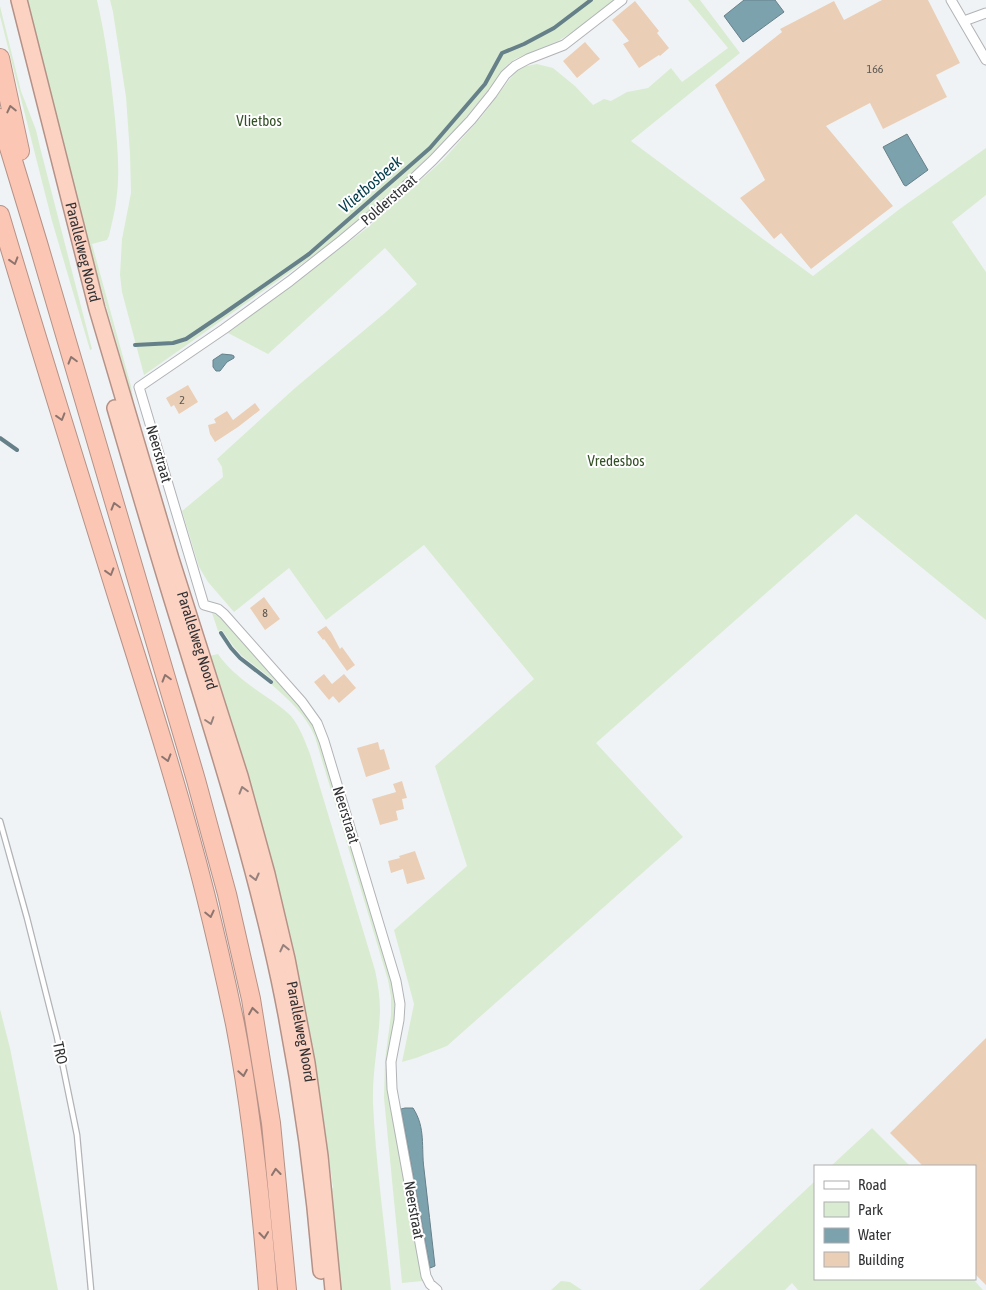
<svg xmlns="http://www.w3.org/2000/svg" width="986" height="1290" viewBox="0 0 986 1290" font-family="'Asap Condensed',sans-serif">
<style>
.green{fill:#d9ecd2}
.water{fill:#7ca2ae;stroke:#668089}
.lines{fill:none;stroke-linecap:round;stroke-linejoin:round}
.stream{stroke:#668089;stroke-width:4}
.building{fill:#eacfb6}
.service-casing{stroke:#b1b3b6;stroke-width:7}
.minor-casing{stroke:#b1b3b6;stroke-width:11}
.trunk-casing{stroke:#b59287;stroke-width:18}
.motorway-casing{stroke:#b59287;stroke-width:20}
.service{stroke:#fff;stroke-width:4.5}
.minor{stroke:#fff;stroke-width:9}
.trunk{stroke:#fcd2c3;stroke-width:15}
.motorway{stroke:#fcc6b4;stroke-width:18}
.oneway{stroke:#8c756e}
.oneway2{stroke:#96827c}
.labels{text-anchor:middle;stroke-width:4;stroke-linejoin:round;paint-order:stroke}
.number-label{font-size:12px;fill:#5f5954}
.park-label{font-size:15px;fill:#335026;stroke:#fff}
.street-label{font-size:15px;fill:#313234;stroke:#fff}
.water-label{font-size:16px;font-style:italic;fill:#003c4a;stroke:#fff}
</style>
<rect width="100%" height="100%" fill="#f0f3f6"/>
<path class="green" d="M24,0h73c9,39 14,78 18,118 2,25 5,51 2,76 -1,14 -5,28 -8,42l-2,4 -15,4 39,142 3,18 75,252 9,-2c8,12 21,23 33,32 13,10 28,18 40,30 9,11 14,25 19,38l65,216c3,14 5,27 5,41 -1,31 -8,61 -7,92 3,62 12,125 18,187h-52l-10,-101 4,-1 -11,-81 -5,-23 -189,-695 -2,-13 -29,-102 -9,-21z
M110,0h507l-38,28 -21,13 -43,18 -9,7 -16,22 -38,46 -61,59 -68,56 -179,126 -22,-83 -2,-17 2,-36 9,-46 -1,-39 -4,-57 -13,-85z
M688,0h12l40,53 -109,88 182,135 88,-68 85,-60v47l-34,27 34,50v348l-130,-106 -260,229 87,94 -236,209 -31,12 -14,4 12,-58 -20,-74 73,-64 -32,-100 99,-87 -110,-134 -98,75 -37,-52 -55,44 -26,-30 -9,-15 -17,-56 41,-34 -1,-10 -5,-8 78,-71 91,-76 31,-28 -32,-36 -117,106 -40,-21 139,-105 76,-68 39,-44 27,-36 12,-13 16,-3 16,4 22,18 18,19 11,-6 7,2 16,-9 21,-4 23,-20 11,14 46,-34z
M0,6l21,85 15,39 4,17 52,202 -2,1 -38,-129 -52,-205z
M212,613l7,3 5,3 81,92 14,25 72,243 4,18v19l-7,45 -1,17 2,20 34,183 -21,2 -18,-185 1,-38 6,-45v-18l-3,-17 -73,-243c-9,-22 -26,-37 -44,-53l2,-4 -31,-24 -8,-9 -12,-17 -4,1z
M0,1009l10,39 48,242h-58z
M872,1128l38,38h-79z
M815,1181v98h158l10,11h-185l-6,-7 -7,7h-86z
M561,1281l9,1 12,8h-31z"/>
<path class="water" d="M744,0h31l9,12 -41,30 -19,-26z
M907,134l21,36 -22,16 -2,-1 -21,-38z
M222,354l10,1 2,1v2l-7,4 -7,9h-4l-3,-4v-7z
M405,1108h8c13,20 8,39 11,61 4,32 7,65 11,97l-5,2 -29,-159z"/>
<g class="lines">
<path class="stream" d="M135,345l38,-2 13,-4 37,-25 86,-60 121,-106 55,-64 17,-31 22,-9 30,-16 37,-28
M0,438l17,12
M221,633l10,15 9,10 31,24"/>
</g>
<path class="building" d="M882,0h46l32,63 -24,12 11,22 -64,32 -13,-26 -44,23 67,80 -82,63 -30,-36 -7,6 -34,-41 25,-18 -50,-95 67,-53 -2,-3 54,-28 10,19z
M635,1l24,30 -2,2 12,15 -9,8 -1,-1 -20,13 -16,-24 6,-3 -17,-21z
M585,42l15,17 -23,19 -14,-17z
M188,385l10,17 -19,12 -5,-9 -3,2 -5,-9z
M255,403l5,7 -22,17 -23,15 -5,-8 -2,-9 8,-2 -2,-4 13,-8 6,9z
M264,597l16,22 -15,11 -15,-22z
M326,626l5,6 9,17 2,-2 13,18 -8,6 -23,-32 -1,1 -6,-8z
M324,674l8,10 12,-10 12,14 -17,15 -6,-7 -4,4 -15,-18z
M378,742l2,8 4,-1 6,20 -24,8 -9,-29z
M402,781l5,17 -5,1 2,10 -8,2 2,9 -18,5 -8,-26 24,-7 -3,-8z
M415,851l10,28 -18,5 -4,-15 -12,4 -3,-12 12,-3 -1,-2z
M986,1038v247l-11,-11v-108h-52l-33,-33z"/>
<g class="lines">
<g class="service-casing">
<path id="service" d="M0,821l27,97 30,119 20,98 14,155"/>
</g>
<g class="minor-casing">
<path id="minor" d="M951,0l35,60
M964,21l22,-8
M437,1290l-7,-6 -4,-8 -34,-187 -1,-27 8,-42 1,-16 -4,-23 -72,-240 -7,-18 -15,-21 -78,-88 -6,-5 -14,-4 -65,-218 85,-58 66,-48 52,-41 54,-45 37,-35 38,-40 21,-26 13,-19 10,-9 13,-7 36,-14 58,-45"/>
</g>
<g class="trunk-casing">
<g id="trunk">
<path id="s1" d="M19,0l78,309 74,250 69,217 27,98 20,85 20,104 13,93 13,134"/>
<path d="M115,408c22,75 44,151 68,227 35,114 71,227 96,344 20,96 34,194 42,292"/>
</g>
</g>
<g class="motorway-casing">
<path id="motorway" d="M0,58l20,93
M0,118l38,125 158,537 31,114 24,105 20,124 16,167
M0,215c38,128 78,256 118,384 31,98 62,195 87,294 11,44 21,88 30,131 17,88 26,177 33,266"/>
</g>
<use href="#service" class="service"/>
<use href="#minor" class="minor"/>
<use href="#trunk" class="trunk"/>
<use href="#motorway" class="motorway"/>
</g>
<defs><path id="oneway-chevron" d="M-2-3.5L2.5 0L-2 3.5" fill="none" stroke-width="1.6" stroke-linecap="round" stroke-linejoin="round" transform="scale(1.25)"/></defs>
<g class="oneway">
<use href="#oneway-chevron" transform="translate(11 109) rotate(-103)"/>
<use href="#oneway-chevron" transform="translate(14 261) rotate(73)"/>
<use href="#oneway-chevron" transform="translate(72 360) rotate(-106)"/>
<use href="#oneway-chevron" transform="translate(61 417) rotate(73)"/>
<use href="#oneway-chevron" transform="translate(115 506) rotate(-106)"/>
<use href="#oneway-chevron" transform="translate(110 572) rotate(73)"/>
<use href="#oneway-chevron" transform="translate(166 678) rotate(-106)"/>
<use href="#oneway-chevron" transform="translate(167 758) rotate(74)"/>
<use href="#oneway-chevron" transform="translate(210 914) rotate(77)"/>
<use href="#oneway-chevron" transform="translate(253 1011) rotate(-99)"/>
<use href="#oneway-chevron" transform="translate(243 1073) rotate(80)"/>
<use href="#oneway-chevron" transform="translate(276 1172) rotate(-96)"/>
<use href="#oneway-chevron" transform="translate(264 1235) rotate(84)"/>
</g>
<g class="oneway2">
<use href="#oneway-chevron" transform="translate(210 721) rotate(72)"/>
<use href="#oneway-chevron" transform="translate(243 790) rotate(-106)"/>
<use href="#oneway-chevron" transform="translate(255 877) rotate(76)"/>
<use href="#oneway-chevron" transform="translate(284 948) rotate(-103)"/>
</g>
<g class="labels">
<g class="number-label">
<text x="875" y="73">166</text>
<text x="182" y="404">2</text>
<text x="265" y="617">8</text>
</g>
<g class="park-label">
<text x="259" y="126">Vlietbos</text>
<text x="616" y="466">Vredesbos</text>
</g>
<g class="street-label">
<text transform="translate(389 200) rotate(-41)" y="5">Polderstraat</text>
<text dy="5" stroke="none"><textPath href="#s1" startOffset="260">Parallelweg Noord</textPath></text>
<text transform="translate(159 454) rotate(74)" y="5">Neerstraat</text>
<text dy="5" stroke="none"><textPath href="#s1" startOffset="665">Parallelweg Noord</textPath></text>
<text transform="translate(346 815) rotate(73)" y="5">Neerstraat</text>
<text dy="5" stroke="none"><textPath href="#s1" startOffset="1070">Parallelweg Noord</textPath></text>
<text transform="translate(60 1053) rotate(78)" y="5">TRO</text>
<text transform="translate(414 1210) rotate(80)" y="5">Neerstraat</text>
</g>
<g class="water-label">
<text transform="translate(370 184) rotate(-41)" y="6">Vlietbosbeek</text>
</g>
</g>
<rect x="814" y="1165" width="162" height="115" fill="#ffffff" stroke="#adadae"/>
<rect x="824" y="1181" width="25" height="8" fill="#ffffff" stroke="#adadae"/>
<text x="858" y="1190" font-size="15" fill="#313234">Road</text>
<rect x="824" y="1202" width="25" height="15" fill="#d9ecd2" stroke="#adadae"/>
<text x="858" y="1215" font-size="15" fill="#313234">Park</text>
<rect x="824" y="1228" width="25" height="15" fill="#7ca2ae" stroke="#adadae"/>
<text x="858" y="1240" font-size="15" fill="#313234">Water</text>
<rect x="824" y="1252" width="25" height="15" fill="#eacfb6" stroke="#adadae"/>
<text x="858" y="1265" font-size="15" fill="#313234">Building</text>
</svg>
